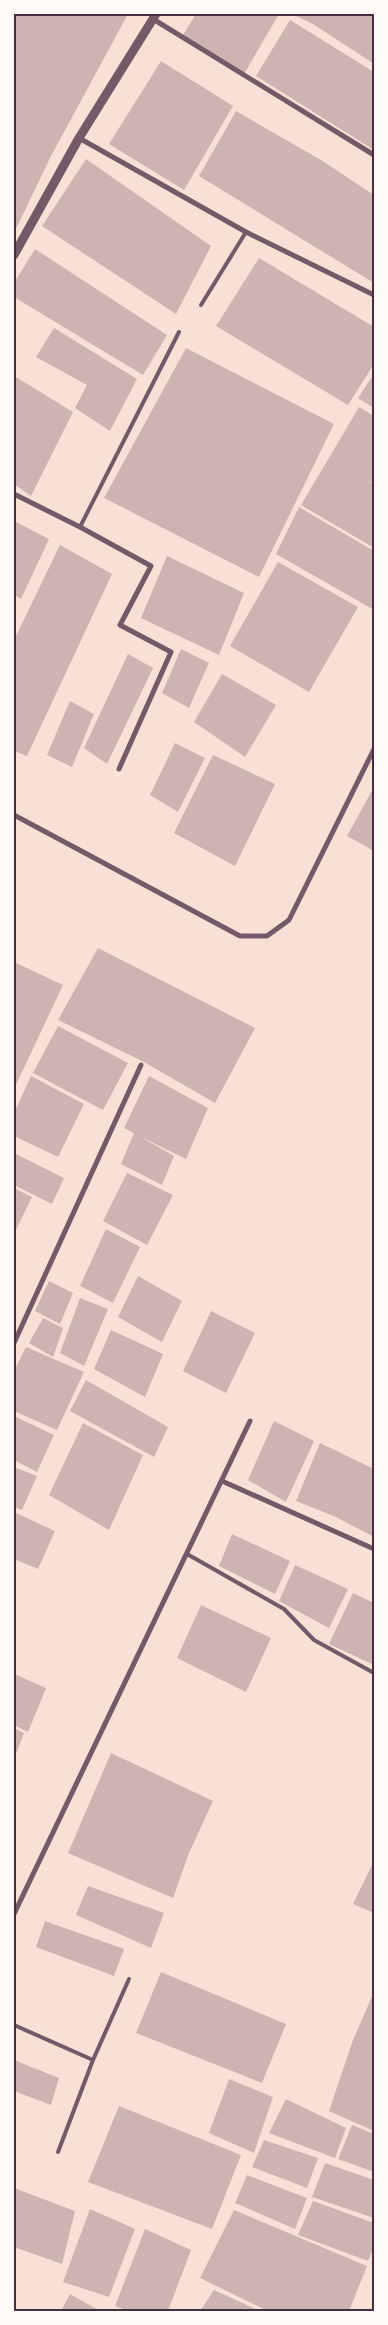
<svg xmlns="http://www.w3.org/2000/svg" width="388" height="2325" viewBox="0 0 388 2325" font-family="Montserrat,sans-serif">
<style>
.building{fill:#ccb4b1}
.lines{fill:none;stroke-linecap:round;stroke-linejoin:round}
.service{stroke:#755966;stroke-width:4}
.minor{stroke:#755966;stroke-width:5}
.tertiary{stroke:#755966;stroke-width:9}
.neatline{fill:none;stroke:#4a2c40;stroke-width:2}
</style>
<rect width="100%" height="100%" fill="#f7e1d7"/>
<path class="building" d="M14,14h114l-77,142 -37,77z
M196,14h83l-35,60 -61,-39z
M292,14h82v50l-61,-40z
M290,20l84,52v78l-118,-74z
M161,61l72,45 -49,84 -75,-46z
M236,111l85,49 53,35v88l-175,-107z
M86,159l125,87 -35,68 -134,-88z
M35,249l132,86 -24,40 -129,-78v-14z
M259,258l115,69v37l-26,41 -132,-79z
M54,328l83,51 -27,52 -35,-23 12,-23 -51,-28z
M186,348l148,76 -75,153 -155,-79z
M374,374v34l-16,-10z
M14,376l59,36 -42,84 -17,-12z
M359,407l15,9v68l-11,-6 11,7v63l-73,-43z
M299,507l75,44v59l-98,-56z
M14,521l35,18 -28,60 -7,-4z
M60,545l52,29 -85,182 -13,-5v-111z
M167,556l77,37 -25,62 -78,-37z
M278,562l80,45 -49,85 -79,-46z
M181,649l28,14 -20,45 -27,-15z
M128,654l25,14 -46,96 -23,-16z
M222,674l54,31 -31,52 -51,-35z
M70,701l24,13 -22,53 -25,-12z
M175,743l30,15 -27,54 -28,-17z
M213,755l62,29 -40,82 -61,-33z
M374,787v64l-27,-15z
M98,948l157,80 -40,75 -71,-41 -86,-42z
M14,962l49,23 -49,104z
M58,1026l70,37 -25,47 -70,-37z
M31,1076l53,28 -26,53 -44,-21v-23z
M149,1076l59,32 -22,51 -47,-23 35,20 -12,29 -41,-21 13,-31 -10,-5z
M14,1153l50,25 -12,26 -38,-19z
M127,1173l46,22 -26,50 -44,-24z
M14,1188l18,9 -18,37z
M106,1229l34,18 -27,56 -33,-17z
M138,1276l44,25 -20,41 -44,-25z
M49,1281l24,12 -13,31 -25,-13z
M80,1298l28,11 -24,57 -24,-13z
M211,1311l44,22 -29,60 -43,-22z
M43,1318l20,10 -10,29 -24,-14z
M111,1330l52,24 -18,43 -51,-28z
M26,1347l58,25 -27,58 -43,-19v-40z
M86,1380l82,47 -14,30 -84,-46z
M14,1416l40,19 -17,37 -23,-12z
M274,1421l40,20 -28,61 -38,-22z
M83,1423l60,32 -34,75 -60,-35z
M320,1443l54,26v68l-38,-20 -40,-16z
M14,1467l23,9 -15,34 -8,-3z
M14,1512l41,19 -17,38 -24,-10z
M232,1534l58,27 -15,33 -56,-28z
M295,1565l53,24 -19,39 -50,-27z
M353,1593l21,10v62l-45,-21z
M201,1605l70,33 -25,54 -69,-34z
M14,1674l32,14 -18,44 -14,-7z
M14,1728l10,5 -10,26z
M111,1753l102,48 -24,52 -16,45 -105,-45z
M374,1861v52l-21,-9z
M88,1886l76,27 -13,35 -75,-33z
M45,1921l79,28 -10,27 -78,-29z
M161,1972l125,52 -24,59 -126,-50z
M374,1992v139l-45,-20 24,-71z
M14,2060l45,18 -8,27 -37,-14z
M229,2079l44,18 -19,56 -45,-20z
M286,2099l60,29 -11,30 -66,-25z
M119,2106l122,49 -29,74 -124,-47z
M352,2125l22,9v38l-36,-13z
M264,2140l54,18 -11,30 -55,-21z
M325,2163l49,17v38l-62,-21z
M247,2175l60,23 -12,31 -60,-26z
M14,2188l61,23 -13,53 -48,-17z
M313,2201l61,22v23l-6,15 -70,-26z
M90,2209l45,20 -26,68 -46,-15z
M234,2210l133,56 -18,45h-81l-68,-33z
M145,2229l46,21 -23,61h-38l-15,-5z
M214,2290l46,21h-60z
M70,2294l30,17h-39z"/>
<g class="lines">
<path class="service" d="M201,305l45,-73
M80,527l99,-195
M187,1554l97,55 30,31 60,33
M14,2025l79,35
M58,2152l35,-92 36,-81"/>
<path class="minor" d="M153,19l221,136
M79,138l167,94 128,63
M14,494l66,33 71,39 -31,59 51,27 -52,117
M14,815l226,121h27l22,-16 85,-171
M14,1343l127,-278
M222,1481l152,68
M14,1914l236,-493"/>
<path class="tertiary" d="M14,255l65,-117 77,-124"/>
</g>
<rect width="388" height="2325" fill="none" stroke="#fffaf5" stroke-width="30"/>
<rect x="15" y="15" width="358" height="2295" class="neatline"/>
</svg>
